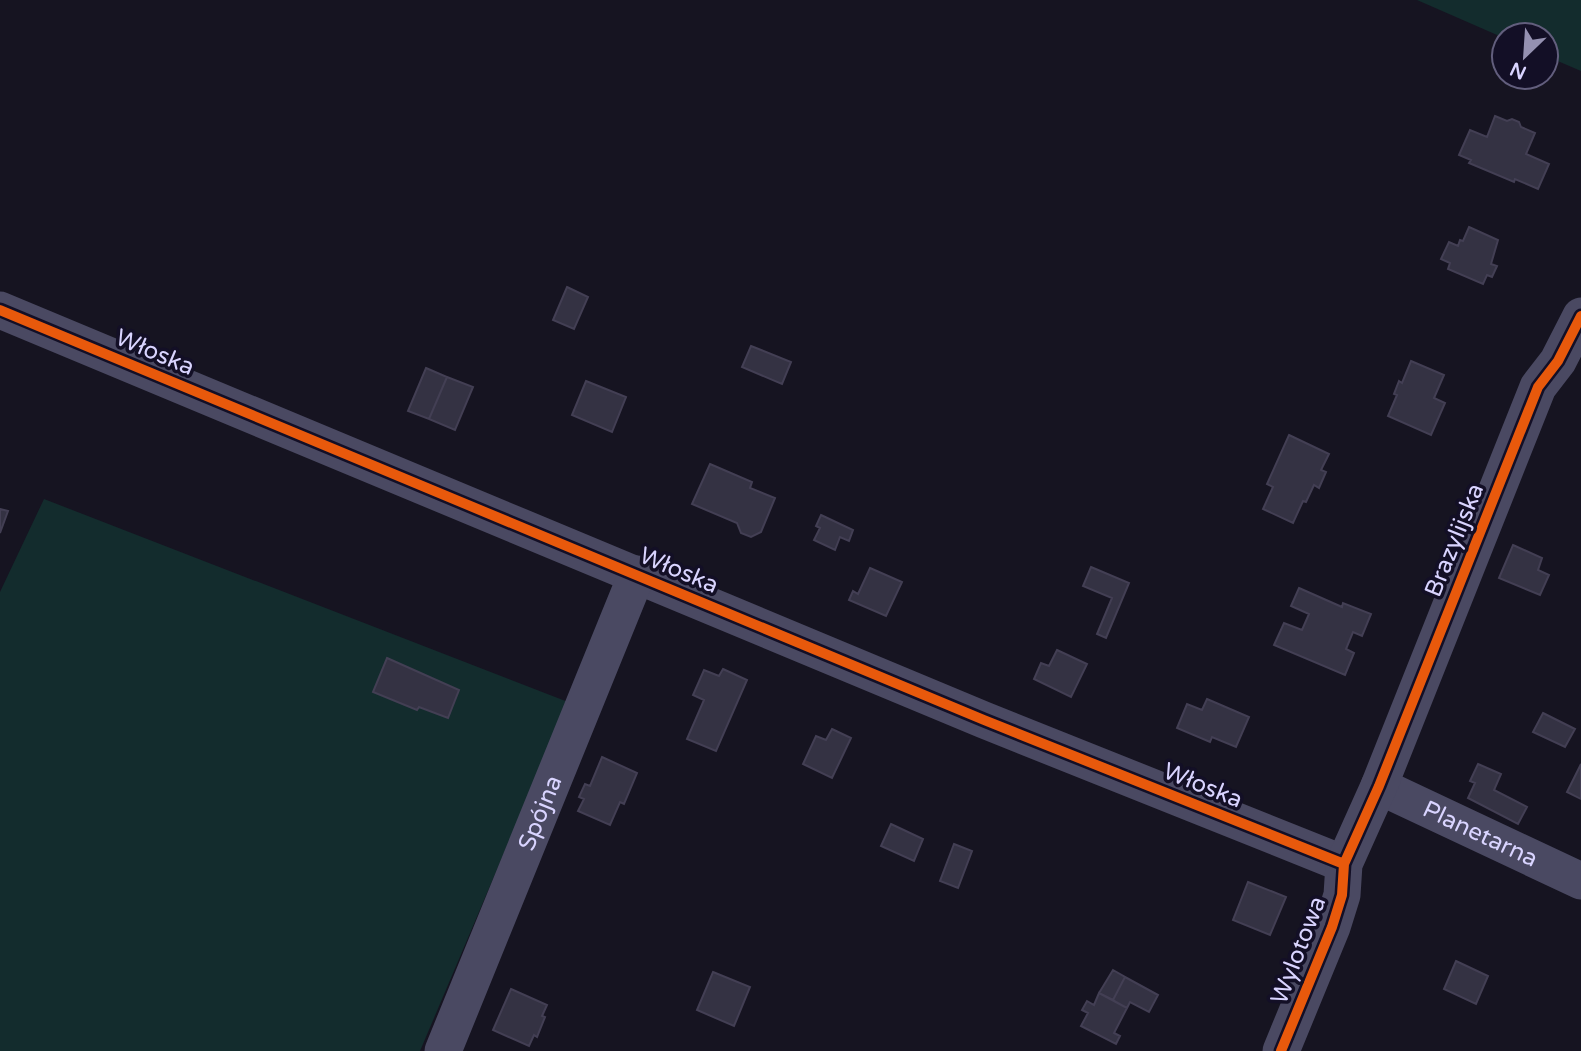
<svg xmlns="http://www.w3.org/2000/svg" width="1581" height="1051" viewBox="0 0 1581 1051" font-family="'Varela Round',sans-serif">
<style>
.green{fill:#132c2d}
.building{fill:#343243;stroke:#433f54;stroke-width:2}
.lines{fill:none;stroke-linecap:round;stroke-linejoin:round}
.minor{stroke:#4a4962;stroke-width:37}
.cycleway-casing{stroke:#130f26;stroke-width:15}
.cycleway{stroke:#e8590c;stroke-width:10}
.labels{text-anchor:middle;stroke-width:7;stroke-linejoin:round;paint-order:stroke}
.street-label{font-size:24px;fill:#d9d4ff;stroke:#130f26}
</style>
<rect width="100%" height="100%" fill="#161421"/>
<path class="green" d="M1417,0h164v71l-35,-15v-21h-42v3z
M44,499l524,203 -148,349h-420v-459z"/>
<path class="building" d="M1495,116l12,5 5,-2 7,3 2,5 14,6 -9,21 23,10 -11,25 -23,-10 -1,3 -45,-19 2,-3 -12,-5 11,-25 17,7z
M1469,227l29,13 -7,24 6,2 -5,11 -5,-2 -4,9 -35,-15 2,-6 -9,-4 8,-17 9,4 2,-6 3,1z
M567,287l21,10 -14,32 -21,-9z
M751,346l40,16 -9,22 -40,-17z
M1411,361l33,14 -10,23 11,5 -14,32 -43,-19 9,-21 -3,-1 5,-13 3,2z
M426,368l21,9 -18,42 -21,-8z
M447,377l26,10 -18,43 -26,-11z
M586,381l40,16 -14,35 -40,-17z
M1289,435l40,19 -8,16 5,2 -7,16 -5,-3 -8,17 -3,-1 -10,22 -30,-14 10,-22 -6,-3z
M710,464l42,18 -2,6 25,10 -14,34 -10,5 -10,-4 -4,-10 -45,-19z
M0,509l8,2 -8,22z
M821,515l32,15 -4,11 -9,-4 -5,13 -21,-10 6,-12 -4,-2z
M1513,545l29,13 -4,12 11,5 -9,20 -41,-17z
M1091,567l38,16 -23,55 -9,-4 15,-36 -29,-12z
M870,568l32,14 -16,34 -37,-16 4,-9 5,3z
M1299,588l43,19 1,-4 28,11 -9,22 -9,-4 -7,17 8,4 -9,22 -71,-30 10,-22 18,7 7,-16 -18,-8z
M1057,650l30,14 -16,33 -37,-18 7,-16 8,3z
M387,658l72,32 -11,28 -29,-11 -2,3 -44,-18z
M723,669l24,11 -31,71 -29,-12 17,-39 -11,-5 11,-25 15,6z
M1207,699l42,18 -13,30 -24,-10 -2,5 -33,-14 10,-24 15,6z
M1543,713l32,16 -10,18 -32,-15z
M832,729l19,9 -19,40 -29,-14 13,-28 10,4z
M602,757l35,16 -13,31 -4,-2 -10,23 -32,-14 6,-12 -5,-2 6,-13 5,2z
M1478,764l23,10 -7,16 33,17 -9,17 -50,-26 7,-15 -5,-2z
M1581,764v35l-14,-7z
M891,824l32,15 -9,22 -33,-15z
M954,844l18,7 -14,37 -18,-7z
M1248,882l38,15 -16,38 -37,-15z
M1456,961l32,15 -12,28 -32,-15z
M1113,970l12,7 -12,23 -14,-7z
M713,972l37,15 -16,39 -37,-16z
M1125,977l33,18 -9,17 -19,-10 -3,6 -14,-8z
M511,989l36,16 -5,11 3,1 -8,20 -3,-2 -5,11 -36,-16z
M1099,993l28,15 -13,25 6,3 -4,8 -35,-18 7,-13 -6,-3 5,-9 7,4z"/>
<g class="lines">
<g class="minor">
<path d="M0,310l984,410 360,144"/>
<path id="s1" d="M1379,786l202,95"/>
<path id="s2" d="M443,1051l194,-477"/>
<path d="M1281,1051l51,-124 10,-32 2,-31 35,-78 159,-399 20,-26 23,-45"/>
</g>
<g class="cycleway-casing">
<path id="cycleway" d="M0,310l984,410 360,144
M1281,1051l51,-124 10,-32 2,-31 35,-78 159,-399 20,-26 23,-45"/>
</g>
<use href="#cycleway" class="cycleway"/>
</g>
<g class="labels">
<g class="street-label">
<text transform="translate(155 352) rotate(23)" y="8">Włoska</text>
<text transform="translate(1454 540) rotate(-68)" y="8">Brazylijska</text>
<text transform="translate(679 570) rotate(23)" y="8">Włoska</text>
<text transform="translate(1203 785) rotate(22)" y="8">Włoska</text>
<text dy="8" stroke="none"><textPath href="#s2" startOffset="257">Spójna</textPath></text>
<text dy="8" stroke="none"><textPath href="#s1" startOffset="112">Planetarna</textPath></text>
<text transform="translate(1298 950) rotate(-69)" y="8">Wylotowa</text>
</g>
</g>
<g transform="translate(1525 56) rotate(205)"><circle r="33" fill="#130f26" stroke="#625e7d" stroke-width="2"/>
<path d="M0-5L12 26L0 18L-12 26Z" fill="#9591b1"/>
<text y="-10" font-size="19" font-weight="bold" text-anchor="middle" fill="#d9d4ff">N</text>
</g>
</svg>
